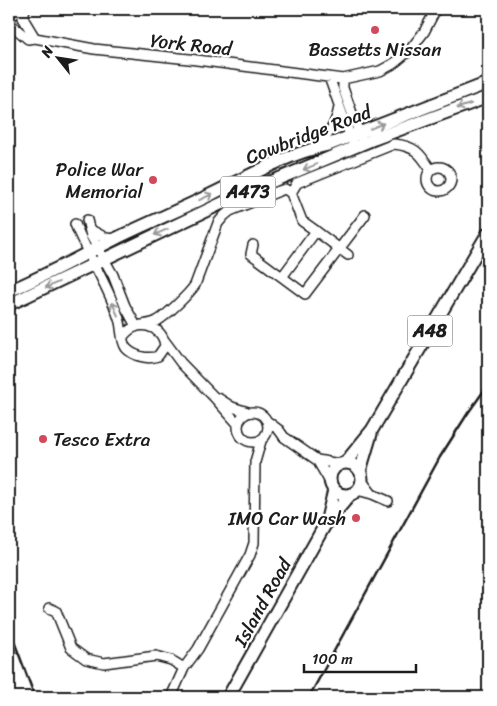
<svg xmlns="http://www.w3.org/2000/svg" width="497" height="706" viewBox="0 0 497 706" font-family="Sriracha,sans-serif">
<style>
.lines{fill:none;stroke-linecap:round;stroke-linejoin:round}
.minor-casing{stroke:#1c1c1c;stroke-width:12}
.major-casing{stroke:#1c1c1c;stroke-width:15}
.minor{stroke:#fff;stroke-width:9}
.major{stroke:#fff;stroke-width:11}
.rail{stroke:#1c1c1c;stroke-width:2.5}
.oneway{stroke:#999}
.poi-dot{fill:#d1495b;stroke:#fff;stroke-width:2}
.labels{text-anchor:middle;stroke-width:4.5;stroke-linejoin:round;paint-order:stroke}
.shield{fill:#fff;stroke:#606060;stroke-width:1}
.shield-label{font-size:18px;font-weight:bold;fill:#1c1c1c}
.street-label{font-size:19px;fill:#1c1c1c;stroke:#fff}
.poi-label{font-size:19px;fill:#1c1c1c;stroke:#fff;text-anchor:end}
</style>
<rect width="100%" height="100%" fill="#fff"/>
<filter id="ink" filterUnits="userSpaceOnUse"><feTurbulence type="fractalNoise" baseFrequency=".02" numOctaves="2"/><feDisplacementMap in="SourceGraphic" scale="10" xChannelSelector="R" yChannelSelector="G"/><feConvolveMatrix kernelMatrix="1 2 1 2 8 2 1 2 1" color-interpolation-filters="sRGB"/></filter>
<g filter="url(#ink)">
<g class="lines">
<g class="minor-casing">
<path id="minor" d="M25,9l-2,9 12,20
M9,18l11,-9
M9,23l19,16 7,-1 59,11 95,10 154,20 37,-8 13,-7 17,-14 14,-18 12,-23
M329,77l23,64
M343,79v9l18,50
M315,148c13,-12 21,-23 24,-41
M427 179a12 12 0 1 1 24 0a12 12 0 1 1-24 0Z
M291,193l11,28 14,10 -34,46 23,17 60,-79
M87,220l4,16 22,39 12,31 11,20
M75,224c13,33 35,64 45,98 2,8 1,19 6,26 7,8 22,12 32,8l7,-10c-2,-22 -30,-28 -42,-9
M91,230l15,8 9,1
M316,231l32,24
M253,245l-2,9 31,23
M141,325c5,-1 11,-1 16,-4 9,-5 32,-27 38,-36l23,-62 6,-7 6,-5 49,-20 6,-2 6,4 6,-10 97,-39c21,2 26,9 37,26
M164,340l17,23 32,33 25,28
M218,398l14,9 16,5
M238 427a15 15 0 1 1 30 0a15 15 0 1 1-30 0Z
M267,421l12,9 5,7 33,23 13,22
M317,460l23,4
M362,481l10,13
M357,490l15,4 16,7
M49,608l7,3 15,37 15,11 18,4 52,-7 15,4 13,8
M171,697l13,-29 14,-19 52,-94 4,-12 1,-81 6,-21"/>
</g>
<g class="major-casing">
<path id="major" d="M9,291c36,-15 70,-34 106,-52 32,-16 65,-29 97,-45 37,-18 75,-40 116,-49l160,-62
M9,302h5l221,-105 139,-58 114,-42
M345,463l27,-33 116,-197
M330 479a16 16 0 1 1 32 0a16 16 0 1 1-32 0Z
M360,471l11,-37
M327,519l7,-29
M228,697l98,-174 25,-29"/>
</g>
<use href="#minor" class="minor"/>
<use href="#major" class="major"/>
<path class="rail" d="M9,628l26,69
M309,697l131,-240 28,-44 20,-28"/>
</g>
<defs><path id="oneway-shaft" d="M-6 0H5M1.5-3L5.5 0L1.5 3" fill="none" stroke-width="1.6" stroke-linecap="round" stroke-linejoin="round" transform="scale(1.25)"/></defs>
<g class="oneway">
<use href="#oneway-shaft" transform="translate(464 106) rotate(162)"/>
<use href="#oneway-shaft" transform="translate(377 126) rotate(-22)"/>
<use href="#oneway-shaft" transform="translate(310 167) rotate(158)"/>
<use href="#oneway-shaft" transform="translate(206 197) rotate(-25)"/>
<use href="#oneway-shaft" transform="translate(161 232) rotate(156)"/>
<use href="#oneway-shaft" transform="translate(52 285) rotate(156)"/>
<use href="#oneway-shaft" transform="translate(115 309) rotate(-114)"/>
</g>
</g>
<g class="poi-dot">
<circle cx="375" cy="30" r="5"/>
<circle cx="153" cy="180" r="5"/>
<circle cx="43" cy="439" r="5"/>
<circle cx="356" cy="518" r="5"/>
</g>
<g class="labels">
<g class="shield">
<rect x="220.5" y="176.5" width="55" height="31" rx="4"/>
<rect x="407.5" y="315.5" width="45" height="31" rx="4"/>
</g>
<g class="shield-label">
<text x="248" y="198">A473</text>
<text x="430" y="337">A48</text>
</g>
<g class="street-label">
<text transform="translate(191 44) rotate(6)" y="7">York Road</text>
<text transform="translate(308 134) rotate(-21)" y="7">Cowbridge Road</text>
<text transform="translate(262 602) rotate(-61)" y="7">Island Road</text>
</g>
<g class="poi-label">
<text x="375" y="56" text-anchor="middle">Bassetts Nissan</text>
<text x="143" y="176">Police War<tspan x="143" dy="22">Memorial</tspan></text>
<text x="53" y="446" text-anchor="start">Tesco Extra</text>
<text x="346" y="525">IMO Car Wash</text>
</g>
</g>
<rect width="497" height="706" fill="none" stroke="#fff" stroke-width="30"/>
<rect x="15" y="15" width="467" height="676" fill="none" stroke="#1c1c1c" stroke-width="2" filter="url(#ink)"/>
<g transform="translate(58 58) rotate(300)" stroke="#ffffff" stroke-width="4" paint-order="stroke">
<path d="M0-4L9 19L0 12L-9 19Z" fill="#1c1c1c"/>
<text y="-8" font-size="14" font-weight="bold" text-anchor="middle" fill="#1c1c1c">N</text>
</g>
<path d="M304 664v8h112v-8" fill="none" stroke="#1c1c1c" stroke-width="2.5"/>
<text x="312" y="664" font-size="15" fill="#1c1c1c" stroke="#ffffff" stroke-width="4" paint-order="stroke">100 m</text>
</svg>
